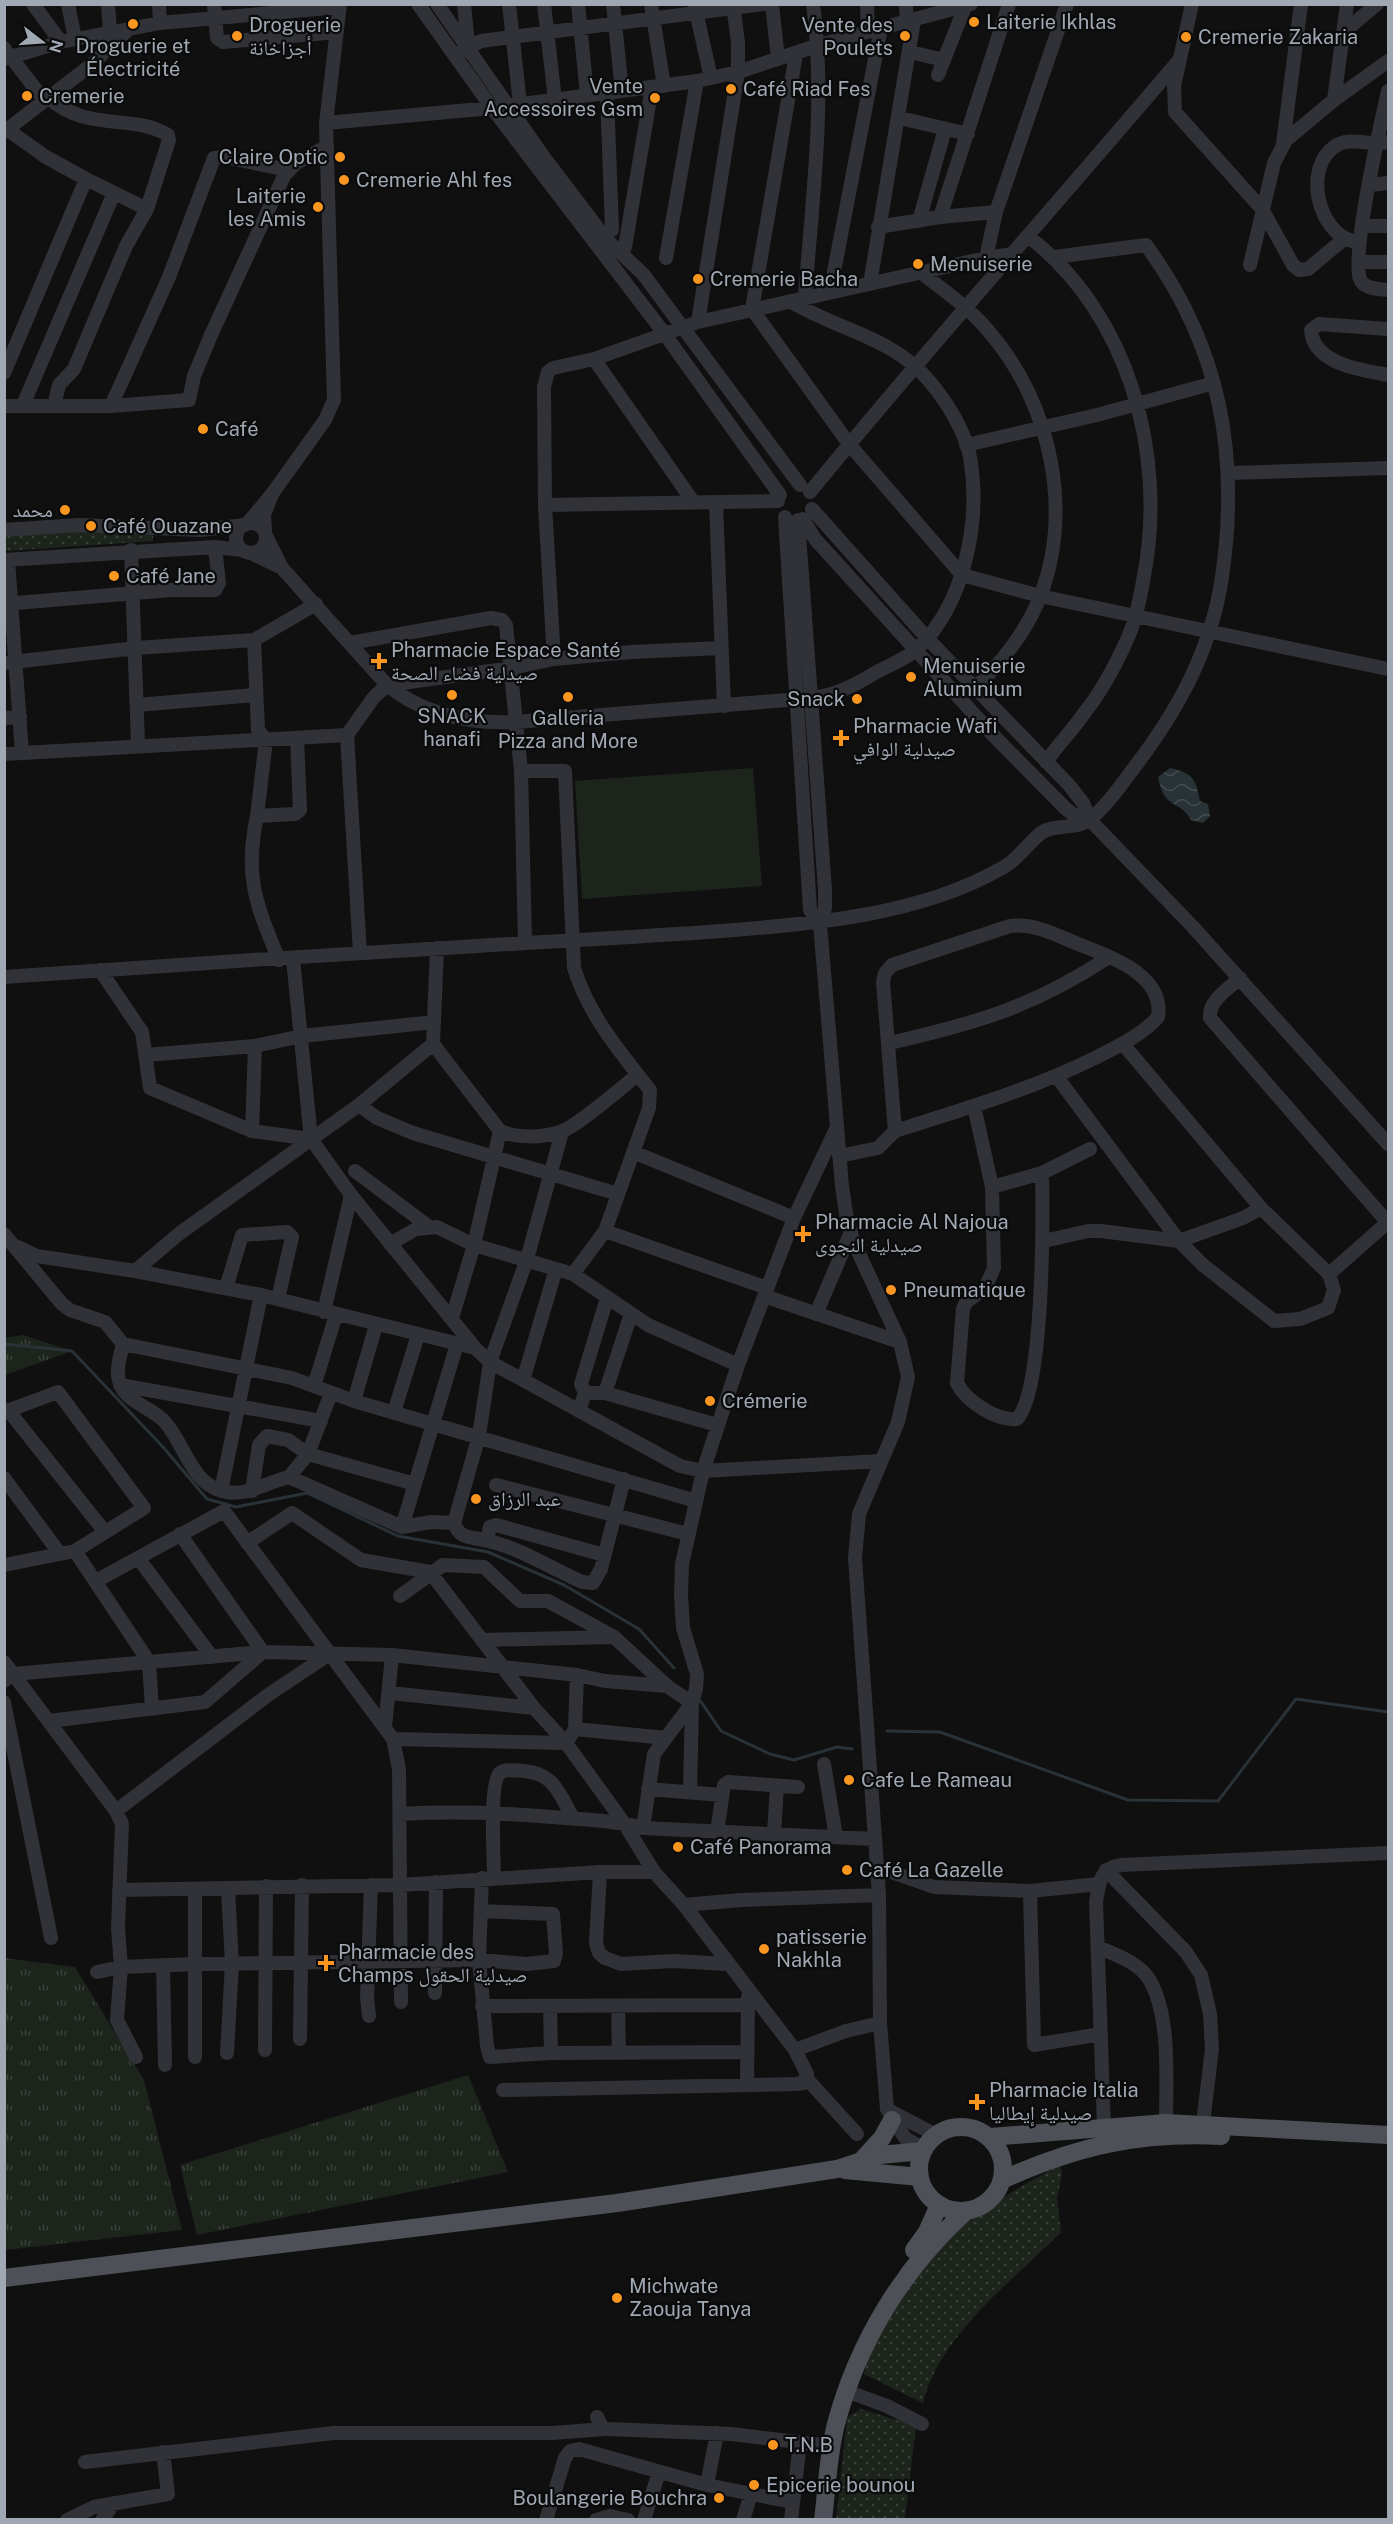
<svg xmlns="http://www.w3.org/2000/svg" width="1393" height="2524" viewBox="0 0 1393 2524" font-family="'Public Sans','Noto Naskh Arabic',sans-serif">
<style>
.grass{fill:url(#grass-tufts)}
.park{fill:url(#park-dots)}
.pitch{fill:#1c241c}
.water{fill:url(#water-waves)}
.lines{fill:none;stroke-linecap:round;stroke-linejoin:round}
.stream{stroke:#283237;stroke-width:3}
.minor{stroke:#313237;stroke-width:14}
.major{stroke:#4d5056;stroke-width:18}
.poi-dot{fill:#f99620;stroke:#0b0b0c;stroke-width:2}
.labels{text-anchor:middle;stroke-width:4.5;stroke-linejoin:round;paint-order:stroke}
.poi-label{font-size:20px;fill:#a0a8b3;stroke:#0b0b0c;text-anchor:start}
</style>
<defs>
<pattern id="grass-tufts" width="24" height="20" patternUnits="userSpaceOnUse" patternTransform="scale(1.5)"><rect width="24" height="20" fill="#1c241c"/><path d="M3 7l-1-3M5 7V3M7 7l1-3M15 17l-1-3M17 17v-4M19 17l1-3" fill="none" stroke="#3a413b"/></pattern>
<pattern id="park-dots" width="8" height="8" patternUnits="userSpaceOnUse" patternTransform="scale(1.5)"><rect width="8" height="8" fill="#1c241c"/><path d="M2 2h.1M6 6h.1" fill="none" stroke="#3a413b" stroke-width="1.8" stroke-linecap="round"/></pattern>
<pattern id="water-waves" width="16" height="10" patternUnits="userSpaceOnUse" patternTransform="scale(1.5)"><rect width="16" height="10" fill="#283237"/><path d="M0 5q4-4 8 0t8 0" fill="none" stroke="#444d52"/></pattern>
</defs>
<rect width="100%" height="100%" fill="#101011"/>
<path class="grass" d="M23,1335l49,16 -67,24v-37z
M5,1958l70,9 69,113 38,150 -177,20z
M468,2075l40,97 -311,63 -17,-70z"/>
<path class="park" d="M98,531l55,4v6l-148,10v-16z
M1060,2165l2,9 -5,24 4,34c-48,49 -121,102 -138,171l-59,-29c5,-27 17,-48 32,-71 10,-14 18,-30 29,-42 37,-42 87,-70 135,-96z
M861,2409l55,17 -11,93 -69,1 11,-102z"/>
<path class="pitch" d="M753,768l9,118 -180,13 -7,-118z"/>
<path class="water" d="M1170,768c23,5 26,11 30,33l8,3 2,12 -7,7 -12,-3c-11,-21 -27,-9 -33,-43z"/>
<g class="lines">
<path class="stream" d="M4,1344l68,7 91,96 44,52 29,8 71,-14 91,43 90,16 76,33 75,44 35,39
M699,1699l22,32 49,23 24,6 43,-13 15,2
M887,1731l53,1 188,68 90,1 78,-102 92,13"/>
<path class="minor" d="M33,4l28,38
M68,4l7,35
M108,4l2,27
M159,4l1,19
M214,4l3,34 6,4 114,-10
M418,4l74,104 172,225 116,162
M437,4l106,152 63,83 37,35 157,211
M464,4l4,40
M509,4l11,100
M544,4l11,96
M578,4l9,91
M613,4l9,87
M651,4l13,82
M772,4l6,55
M867,4l1,28
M906,4l1,17
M1192,4l-18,82 1,26 87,97 31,56 6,5 9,-1 36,-30
M695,7l16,71
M1344,32l33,-28
M4,48l40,52
M462,51l19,-10 283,-37
M910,52l34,8
M796,54l-44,255 97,135 113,131 78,21 348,73
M4,59l57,-17 99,-19 179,-16
M938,75l28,-71
M1388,91c-7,31 -37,164 -28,188 3,10 20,10 28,11
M607,94l5,136
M48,97c39,36 83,16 120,38l1,5 -22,69
M1334,100l13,-96
M900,118l68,16
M326,123l166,-15 205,-27 41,-9 81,-27 152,-41
M4,132l87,-67 39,-37
M1283,144l18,-140
M1370,185l18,-2
M940,217l69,-213
M919,221l26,-92
M1363,226h25
M878,227l62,-10 56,-5
M1029,237c100,77 138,217 115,339 -4,22 -8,45 -18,66 -11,24 -24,49 -41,70 -12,18 -27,32 -39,50
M1352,241c-35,-10 -48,-73 -18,-94 16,-12 37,0 54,-5
M625,247l27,-160
M666,258l31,-177
M986,258l10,-46 71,-208
M1359,262h29
M1250,265l24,-102 12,-23 48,-40 54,-39
M923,274c24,19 49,36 68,60 61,72 84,182 46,270 -14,32 -37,60 -62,84
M870,284l44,-264
M830,292l51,-264
M805,297c7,-97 21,-196 8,-293
M698,322l40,-250v-29l-5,-39
M1388,329l-69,-5 -8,6c2,34 51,40 77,45
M594,359l100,144
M4,373l82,-194 -40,-22 -38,-27
M23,405l91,-212
M4,406h107l78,-6 5,-24 17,-41 73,-159 11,-12 32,-18
M54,406l5,-21 15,-16 52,-123 21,-37 -61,-30
M111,406l58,-129 45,-119 11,-1 63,13
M966,445l131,-30 117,-32
M1229,473l159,-5
M810,492c120,-147 247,-288 370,-433
M272,494l53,-74 9,-20 -8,-277 14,-119
M716,504l8,202
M545,505l233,-4
M812,509l115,129 142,147 14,18 7,17 103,107 195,217
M785,517l25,393 10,14
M803,519l12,20 178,196 72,73 10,8 15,4
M798,520l27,370v18l-5,16 22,262 5,34 7,23 46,99 8,35 -10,45 -39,92 -4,44 24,337 1,128 7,86 18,29 19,11
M236 538a15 15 0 1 1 30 0a15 15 0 1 1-30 0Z
M247,524l25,-30 -8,21 1,17
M4,530l75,-5 121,5 45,-5
M131,550l7,194
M251,553l31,15 -16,-32
M4,560l211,-13 27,3
M8,560l14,193
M282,568l105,117c37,30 83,39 129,37l296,-24c24,-3 43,-13 63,-25 14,-8 32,-14 43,-25 47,-45 63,-128 52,-191 -5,-26 -23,-55 -40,-75 -36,-45 -93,-52 -140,-81
M4,604l167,-14h44l4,-7 -4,-36
M350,643l141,-25 11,2 4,5 15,146 4,172
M554,659l-9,-154 -1,-118 4,-15 5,-4 41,-9 104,-37 288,-64 27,-4
M4,663l132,-15 118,-8
M137,705l118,-10
M4,718l16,-1
M297,738l3,72 -5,4 -38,2 9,-76 -8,-10 -4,-90 62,-36
M4,754l343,-19
M257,816c-13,61 -1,88 22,144
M437,948l-4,96 67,87c17,7 42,7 60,1 16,-5 60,-43 76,-56
M360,953l-13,-218 27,-38 13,-12 125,-17 42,-9 78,-7 89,-4
M293,959l18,180 40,56 124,153 15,14 190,104 23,5 178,-10
M100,970l42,62 8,56 102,43 59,8
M4,977c158,-11 315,-22 473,-31 82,-5 163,-9 245,-15 91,-7 199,-16 280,-63 16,-8 25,-24 39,-35 14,-10 34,-2 49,-14 14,-10 30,-32 40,-46 46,-59 81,-121 92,-196 18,-123 -2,-231 -76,-332l-91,12
M1240,978c-12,11 -32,23 -30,40l178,205
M890,1043c87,-20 143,-36 219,-86
M1123,1044l138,164 68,66
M146,1055l109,-9 47,-10 132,-14
M1057,1077l122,164 24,24 71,56 26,-2 28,-11 6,-18 -5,-16 59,-52
M359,1105l18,13 36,15 205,61
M974,1106l18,81 2,81 -9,20 -19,14 -3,7 -6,74c9,18 39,38 60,36 27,-29 26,-201 25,-246
M252,1131l3,-85
M562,1132l-35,127 -37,103 -11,74 -25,87c5,14 13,14 25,16 36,6 70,28 103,43l11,1 8,-14 23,-90
M633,1152l161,66
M839,1156l39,-8 17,-17c69,-22 138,-42 202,-74 21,-11 45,-22 61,-40 7,-43 -50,-61 -80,-73 -22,-9 -43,-21 -68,-18l-118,39 -7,8 -2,9 12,149
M355,1171l73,55
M992,1187l50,-14 48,-24
M605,1231l162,57
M4,1234l58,70 8,6 35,12 18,22c-3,13 -8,27 -3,40 8,20 32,23 45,38 19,21 26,61 57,69 23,7 45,-9 67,-14l113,50 29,-5 23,1
M1044,1241l44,-10h13l78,10 64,-23 18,-10
M390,1244l26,-15 21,-2 37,18 99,29 32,-43 44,-123 1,-18c-30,-38 -61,-74 -76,-122l-9,-197h-44
M18,1247l19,9 98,15 45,-38 179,-128 74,-61
M135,1271l126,24 214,53
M573,1274l75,51 90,40
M226,1288l16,-53 45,-3 5,5 -14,62
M764,1296l136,46
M324,1312l27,-117
M816,1314l35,-82
M452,1318l22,-73 26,-114
M123,1344l169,34 62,23 342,100
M523,1380l33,-111
M120,1385l201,36
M314,1386l22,-71
M585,1393l-4,-9 26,-86
M605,1393l26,-79
M354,1401l22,-76
M8,1410l97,122
M579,1411l6,-18h20l112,32
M4,1412l54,-20 86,116 -69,43 -71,14
M394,1412l24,-77
M289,1477l19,-23 23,-61
M4,1478l56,76
M496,1485l192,49
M221,1491l40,-196
M252,1491l7,-46 8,-9 21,4 20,14 107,30
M402,1527l55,-183
M487,1540l3,-13 6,-2 108,30
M247,1543l45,-30 69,47 69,12 104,136 32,35 58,80 30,49 30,33 111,145 12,24 -4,9 -7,1 -293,6
M75,1551l74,111 3,47
M138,1558l74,99
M96,1581l128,-70 169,228 6,30 2,233
M400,1596l43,-31 41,2 36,34h28l66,36 53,49
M483,1640l129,-3
M4,1662l112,149 6,13 -4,104 3,39 -4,53 19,37
M4,1681l9,-7 250,-22 129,3 185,20 28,6 62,5 25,17 -2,88
M390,1693l144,15
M4,1702l47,236
M49,1721l156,-19 58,-50 -83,-118
M385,1727l7,-72
M575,1729l91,9
M393,1739l173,4 9,-14 2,-54
M824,1764l12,73
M648,1789l73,6
M116,1811l152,-116 60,-40
M400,1814c55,-3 110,-1 165,4 27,2 52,3 78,10l11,-74 38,-51 4,-14 1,-15 -14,-46 -2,-33 1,-31 21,-93 35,-106 56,-147 42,-89
M643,1828l232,11
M717,1832l7,-47 4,-3 70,5
M774,1833l3,-47
M877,1867l57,20 96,4 69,-7
M1106,1870l80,82 15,23 9,39 2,35 -9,74
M600,1872l-4,71 3,10 6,5 16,6 52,-3 55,3
M482,1878l-3,82 8,86 3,11 61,-4 196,-1
M494,1878c0,-18 -5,-96 6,-105 6,-5 16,-2 23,-2 31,2 36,22 50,47
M119,1890l281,-5 200,-13h54
M1030,1891l4,154 67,-11
M684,1905l57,-5 138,-5
M1098,1947c18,8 40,15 51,32 22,36 17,103 17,144
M163,1965l2,100
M97,1972l24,-5 76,-3 282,-4 48,4 27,-3 2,-8 -3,-39 -72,-3
M435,1993l1,-111
M482,2006l266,-1
M550,2006l1,47
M618,2006l1,47
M369,2016l-2,-19 4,-112
M300,2039l2,-154
M265,2050l1,-164
M795,2050l51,-19 34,-8
M227,2053l5,-89 -4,-75
M195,2057v-167
M807,2079l50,55
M747,2085l1,-88
M890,2111l46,24
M1104,2127l-8,-225c3,-19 4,-34 25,-37l267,-12
M846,2391l41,15 35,18
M597,2417l5,10 6,2 123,5 92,11
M85,2462l249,-29h218l53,-4
M707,2485l10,-52
M67,2520l27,-13 74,-13 -5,-42
M102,2520l12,-17
M546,2520l19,-62 5,-7 9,-2 128,36 85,17
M596,2520l14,-4 18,4
M644,2520l15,-48
M743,2520l8,-26
M791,2520l9,-77"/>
<path class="major" d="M919 2169a42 42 0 1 1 84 0a42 42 0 1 1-84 0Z
M990,2137l176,-14 222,12
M861,2161l21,-23 10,-18
M845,2170l75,7
M1002,2180c75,-34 137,-48 219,-44
M914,2250l13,-18 12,-27
M4,2278l613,-75 220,-34 43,-14 43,-4
M823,2520c4,-32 5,-65 13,-96 22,-82 67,-156 130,-213"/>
</g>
<g class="poi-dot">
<circle cx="974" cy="22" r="6"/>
<circle cx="133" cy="24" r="6"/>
<circle cx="237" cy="36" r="6"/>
<circle cx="905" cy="36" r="6"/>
<circle cx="1186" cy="37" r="6"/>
<circle cx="731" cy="89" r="6"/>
<circle cx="27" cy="96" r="6"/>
<circle cx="655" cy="98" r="6"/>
<circle cx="340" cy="157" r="6"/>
<circle cx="344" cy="180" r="6"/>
<circle cx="318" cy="207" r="6"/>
<circle cx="918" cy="264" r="6"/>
<circle cx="698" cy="279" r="6"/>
<circle cx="203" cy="429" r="6"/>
<circle cx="65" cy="510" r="6"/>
<circle cx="91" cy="526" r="6"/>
<circle cx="114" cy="576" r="6"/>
<path d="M376 652h6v6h6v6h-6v6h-6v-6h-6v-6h6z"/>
<circle cx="911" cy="677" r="6"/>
<circle cx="452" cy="695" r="6"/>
<circle cx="568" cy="697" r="6"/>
<circle cx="857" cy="699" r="6"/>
<path d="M838 729h6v6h6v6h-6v6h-6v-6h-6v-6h6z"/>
<path d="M800 1225h6v6h6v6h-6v6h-6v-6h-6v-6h6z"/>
<circle cx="891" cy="1290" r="6"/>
<circle cx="710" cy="1401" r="6"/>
<circle cx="476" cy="1499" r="6"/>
<circle cx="849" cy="1780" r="6"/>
<circle cx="678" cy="1847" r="6"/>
<circle cx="847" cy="1870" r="6"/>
<circle cx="764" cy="1949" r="6"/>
<path d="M323 1954h6v6h6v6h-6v6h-6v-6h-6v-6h6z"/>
<path d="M974 2093h6v6h6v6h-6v6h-6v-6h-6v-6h6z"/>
<circle cx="617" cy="2298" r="6"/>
<circle cx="773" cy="2445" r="6"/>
<circle cx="754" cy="2485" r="6"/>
<circle cx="719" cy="2498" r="6"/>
</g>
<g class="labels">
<g class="poi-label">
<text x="986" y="29">Laiterie Ikhlas</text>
<text x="249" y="32">Droguerie<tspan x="249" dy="23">أجزاخانة</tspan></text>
<text x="893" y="32" text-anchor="end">Vente des<tspan x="893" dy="23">Poulets</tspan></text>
<text x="1198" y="44">Cremerie Zakaria</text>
<text x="133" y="53" text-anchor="middle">Droguerie et<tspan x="133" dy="23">Électricité</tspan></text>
<text x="643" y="93" text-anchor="end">Vente<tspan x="643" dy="23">Accessoires Gsm</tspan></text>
<text x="743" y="96">Café Riad Fes</text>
<text x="39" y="103">Cremerie</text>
<text x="328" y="164" text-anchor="end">Claire Optic</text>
<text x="356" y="187">Cremerie Ahl fes</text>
<text x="306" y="203" text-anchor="end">Laiterie<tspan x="306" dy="23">les Amis</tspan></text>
<text x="930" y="271">Menuiserie</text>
<text x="710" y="286">Cremerie Bacha</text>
<text x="215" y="436">Café</text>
<text x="53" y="517" text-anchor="end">محمد</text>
<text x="103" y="533">Café Ouazane</text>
<text x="126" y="583">Café Jane</text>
<text x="391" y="657">Pharmacie Espace Santé<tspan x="391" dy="23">صيدلية فضاء الصحة</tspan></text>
<text x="923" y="673">Menuiserie<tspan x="923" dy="23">Aluminium</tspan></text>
<text x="845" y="706" text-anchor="end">Snack</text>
<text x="452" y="723" text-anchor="middle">SNACK<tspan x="452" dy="23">hanafi</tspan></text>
<text x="568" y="725" text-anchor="middle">Galleria<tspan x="568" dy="23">Pizza and More</tspan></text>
<text x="853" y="733">Pharmacie Wafi<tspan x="853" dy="23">صيدلية الوافي</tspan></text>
<text x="815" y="1229">Pharmacie Al Najoua<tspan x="815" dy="23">صيدلية النجوى</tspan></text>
<text x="903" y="1297">Pneumatique</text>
<text x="722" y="1408">Crémerie</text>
<text x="488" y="1506">عبد الرزاق</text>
<text x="861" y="1787">Cafe Le Rameau</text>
<text x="690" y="1854">Café Panorama</text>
<text x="859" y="1877">Café La Gazelle</text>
<text x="776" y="1944">patisserie<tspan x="776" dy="23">Nakhla</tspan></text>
<text x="338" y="1959">Pharmacie des<tspan x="338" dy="23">Champs صيدلية الحقول</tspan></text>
<text x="989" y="2097">Pharmacie Italia<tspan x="989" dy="23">صيدلية إيطاليا</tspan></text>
<text x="629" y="2293">Michwate<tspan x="629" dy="23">Zaouja Tanya</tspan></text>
<text x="785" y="2452">T.N.B</text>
<text x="766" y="2492">Epicerie bounou</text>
<text x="707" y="2505" text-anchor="end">Boulangerie Bouchra</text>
</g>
</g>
<rect width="1393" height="2524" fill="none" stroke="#a0a8b3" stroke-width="12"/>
<g transform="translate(42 42) rotate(107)" stroke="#0b0b0c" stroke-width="4.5" paint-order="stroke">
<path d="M0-4.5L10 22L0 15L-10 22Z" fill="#a0a8b3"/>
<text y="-9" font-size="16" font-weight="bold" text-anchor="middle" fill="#a0a8b3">N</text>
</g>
</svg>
